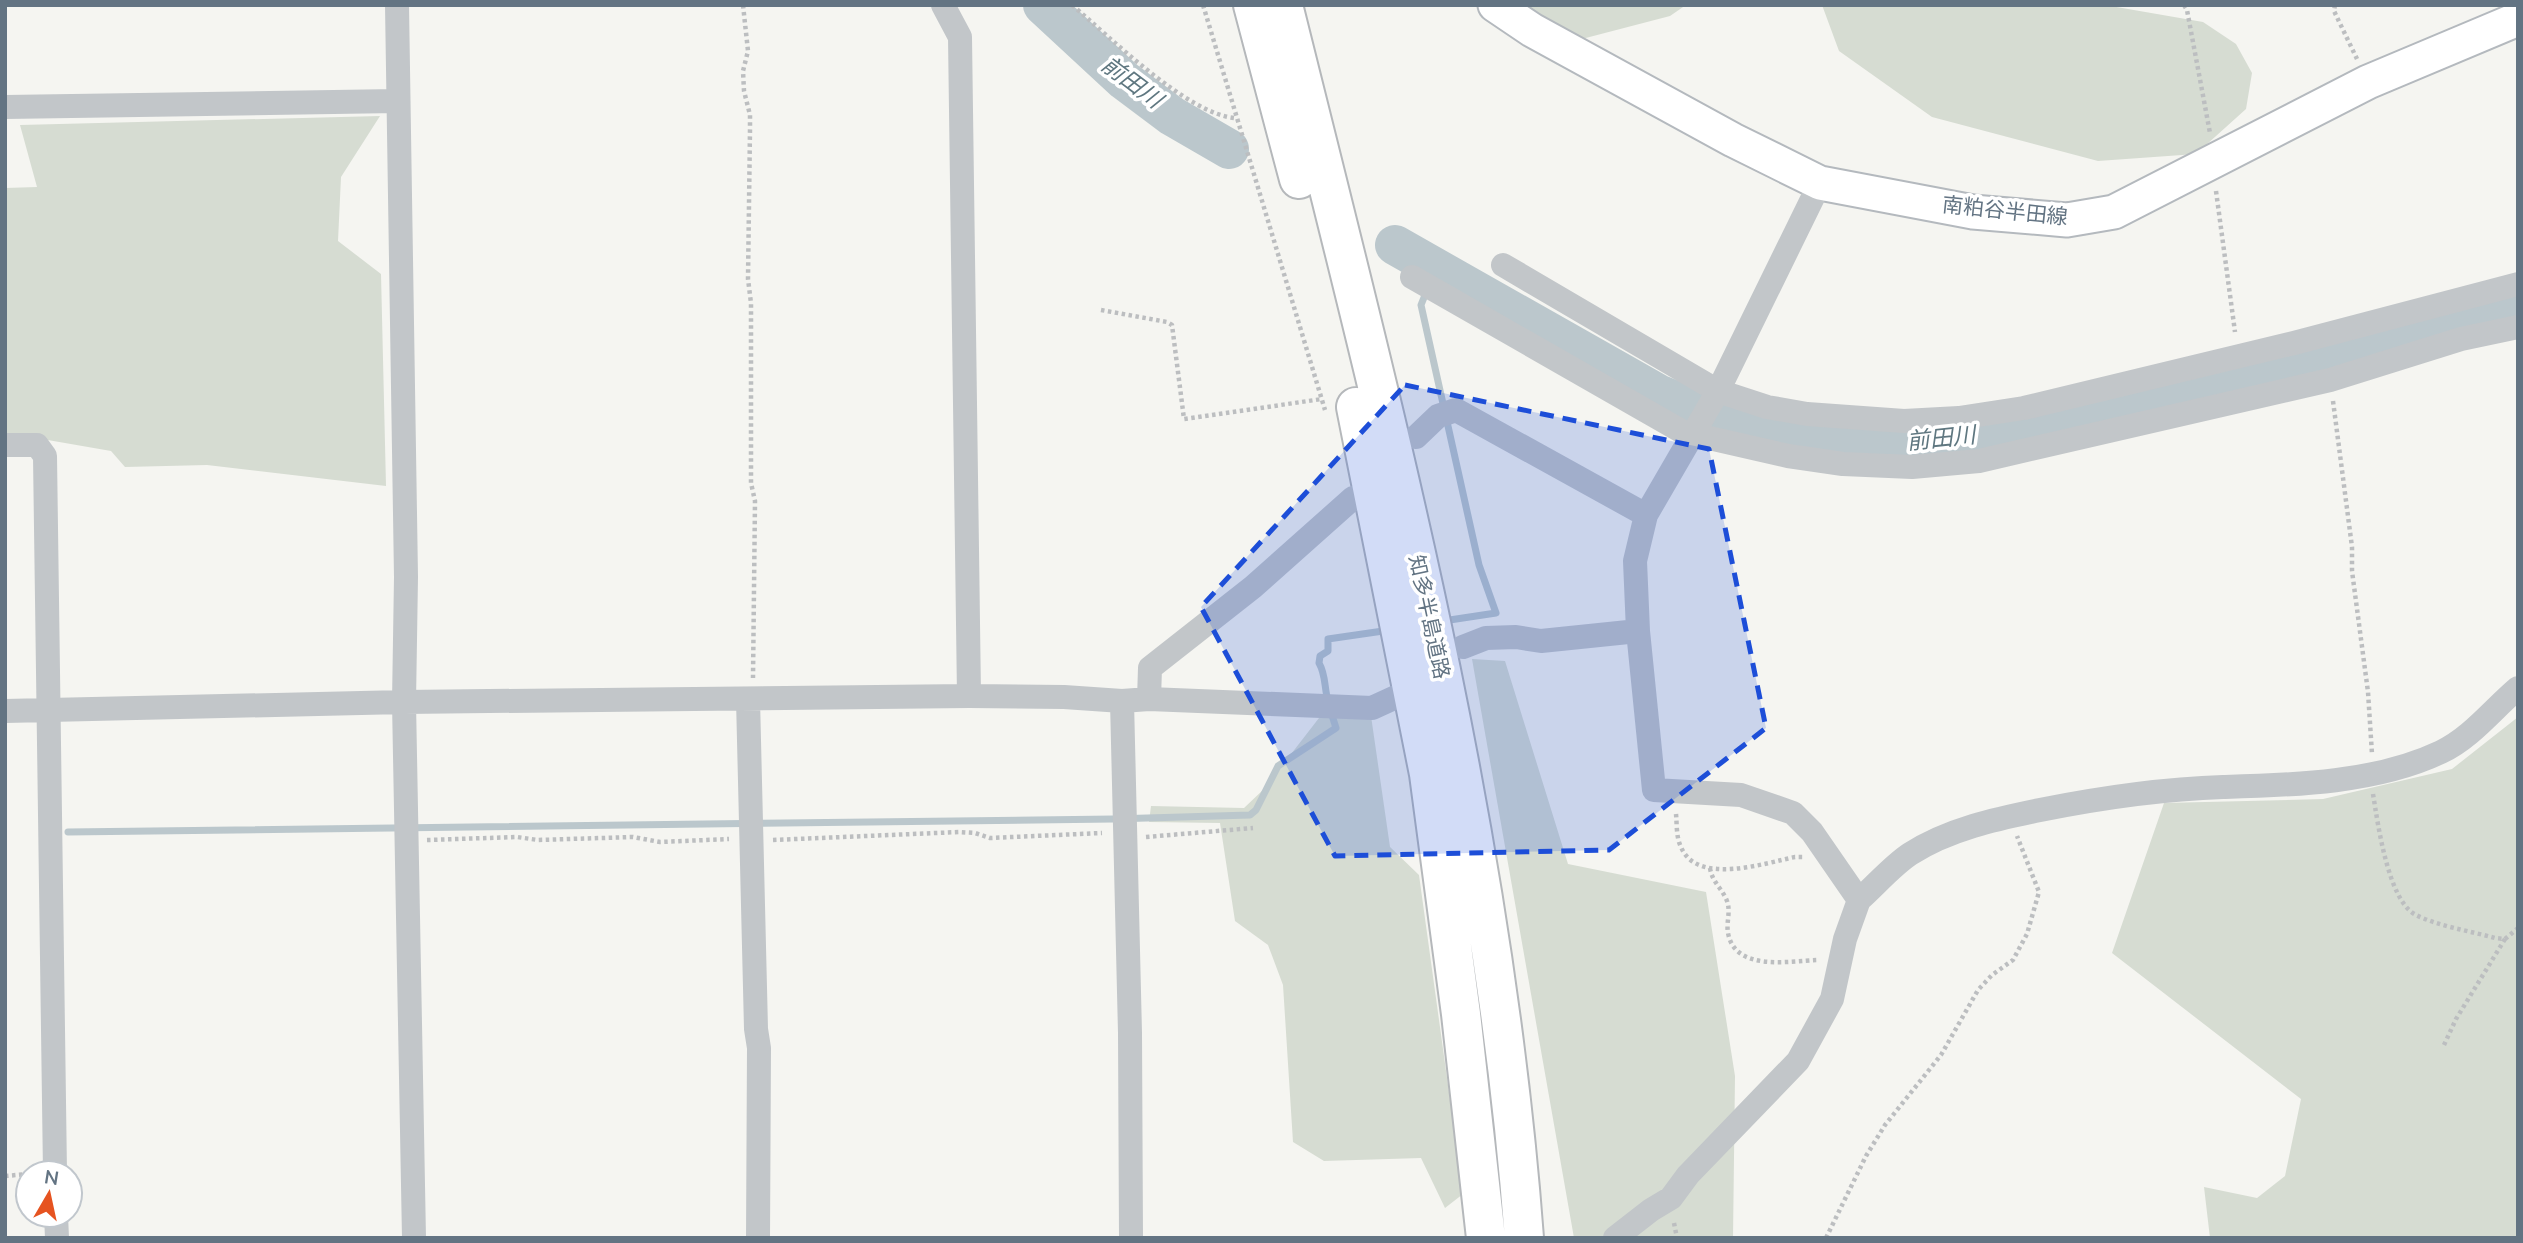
<svg xmlns="http://www.w3.org/2000/svg" width="2523" height="1243" viewBox="0 0 2523 1243" font-family="Mulish,'Noto Sans JP',sans-serif">
<style>
.green{fill:#d6dcd2}
.lines{fill:none;stroke-linecap:round;stroke-linejoin:round}
.stream{stroke:#bbc7cc;stroke-width:7}
.river{stroke:#bbc7cc;stroke-width:40}
.secondary-casing{stroke:#b4b9be;stroke-width:37}
.motorway-casing{stroke:#b5b8bb;stroke-width:42}
.path{stroke:#bcbec0;stroke-width:4.5;stroke-dasharray:3.5 3.5;stroke-linecap:butt}
.minor{stroke:#c2c6c9;stroke-width:24}
.secondary{stroke:#fff;stroke-width:33}
.motorway{stroke:#fff;stroke-width:38}
.marked{fill:#1d4ed8;fill-opacity:0.2;stroke:#1d4ed8;stroke-width:5;stroke-dasharray:14 9;stroke-linejoin:round}
.labels{text-anchor:middle;stroke-width:7;stroke-linejoin:round;paint-order:stroke}
.street-label{font-size:21px;fill:#637483;stroke:#fff}
.water-label{font-size:23px;font-style:italic;fill:#5f7780;stroke:#fff}
</style>
<rect width="100%" height="100%" fill="#f5f5f1"/>
<path class="green" d="M1525,5h161l-16,11 -92,24z
M1822,5h283l98,17 33,22 16,29 -6,36 -50,45 -98,7 -166,-44 -93,-66z
M380,116l-39,61 -3,64 43,33 5,212 -179,-21 -82,2 -14,-16 -92,-16h-14v-247l32,-1 -17,-62z
M1472,659l33,2 63,203 138,28 29,184 -2,162h-159z
M1371,716l19,131 29,28 44,319 -18,14 -24,-50 -97,3 -31,-19 -10,-157 -15,-40 -33,-24 -15,-98 -71,-1 2,-16 93,2 20,-19 55,-71z
M2518,717v521h-308l-6,-51 53,11 28,-22 16,-77 -189,-146 52,-150 159,-4 129,-30z"/>
<g class="lines">
<path class="stream" d="M1425,295l-4,10 58,260 17,48 -53,8
M1328,701c-4,-14 -2,-26 -9,-38l1,-7 8,-5v-12l62,-9
M68,832l1045,-13 137,-4 6,-5 22,-44 58,-38 -5,-16"/>
<path class="river" d="M1043,5l81,75 48,36 57,33
M1395,245l263,149 57,23 70,16 115,10 59,-3 57,-10 332,-80 79,-24 91,-21"/>
<g class="secondary-casing">
<path id="secondary" d="M1495,5l37,25 201,110 87,43 153,29 94,8 47,-8 254,-130 150,-63"/>
</g>
<g class="motorway-casing">
<path id="motorway" d="M1253,5l46,174
M1283,5c101,406 210,814 241,1233
M1356,407l73,367 32,240 25,224"/>
</g>
<path class="path" d="M743,5l5,46 -5,20 1,20 6,24v14l-2,150 3,24v180l4,18 -2,177
M1072,5c38,32 115,109 163,113
M1203,5l122,405
M2184,5l3,5 23,123
M2335,5l-1,6 23,48
M2216,191l19,141
M1101,310l66,12 5,3 12,94 138,-20
M2333,401l19,146v24l16,121 4,62
M2373,794c5,30 15,107 43,121 22,11 54,16 79,23l10,1 13,-11
M1676,814c1,10 0,23 5,33 16,39 84,16 114,10h8
M1146,837l107,-9
M427,840l90,-3 21,3 95,-3 27,5 69,-3
M773,840l186,-8 16,1 15,5 112,-5
M1710,868c2,14 12,20 17,33 4,11 -1,21 1,32 7,39 61,28 89,27
M2444,1045l12,-26 49,-80
M5,1176l23,-2
M1674,1223l3,15
M1826,1238l40,-82 19,-31 56,-70 37,-65 14,-15 21,-15 14,-26 12,-42 -22,-56"/>
<path class="minor" d="M397,5l9,572 -2,125 10,536
M943,5l17,32 9,659
M5,107l392,-6
M1820,183l-102,208 -72,124 -11,46 3,70 16,159 87,5 52,18 19,19 47,68
M1503,265l215,126 49,16 40,7 97,7 55,-3 65,-10 270,-65 224,-59
M1412,277l271,155 105,24 55,8 69,3 67,-6 351,-81 131,-41 57,-12
M1416,437l22,-21 18,-6 190,105
M5,445h32l8,11 10,717
M1463,647l23,-9 30,-1 25,4 97,-10
M748,699l8,330 3,19 -1,190
M1149,699l1,-31 103,-81 100,-89
M1122,701l8,332 1,205
M5,711l399,-9 565,-6 95,1 58,4 27,-2 223,9 24,-11
M56,1215l1,23
M1615,1238l36,-28 20,-12 17,-23 110,-114 34,-62 13,-60 14,-39c17,-15 33,-34 51,-46 39,-25 86,-35 130,-44 60,-12 121,-21 183,-23 71,-2 153,-4 218,-35 30,-14 52,-43 77,-64"/>
<use href="#secondary" class="secondary"/>
<use href="#motorway" class="motorway"/>
</g>
<path class="marked" d="M1405,385l304,64 57,279 -157,122 -274,6 -134,-249z"/>
<g class="labels">
<g class="street-label">
<text transform="translate(2005 211) rotate(6)" y="7">南粕谷半田線</text>
<text transform="translate(1429 617) rotate(78)" y="7">知多半島道路</text>
</g>
<g class="water-label">
<text transform="translate(1132 82) rotate(37)" y="8">前田川</text>
<text transform="translate(1941 438) rotate(-6)" y="8">前田川</text>
</g>
</g>
<rect width="2523" height="1243" fill="none" stroke="#637483" stroke-width="14"/>
<g transform="translate(49 1194) rotate(9)"><circle r="33" fill="#ffffff" stroke="#c1c7cd" stroke-width="2"/>
<path d="M0-5L12 26L0 18L-12 26Z" fill="#e65320"/>
<text y="-10" font-size="19" font-weight="bold" text-anchor="middle" fill="#637483">N</text>
</g>
</svg>
